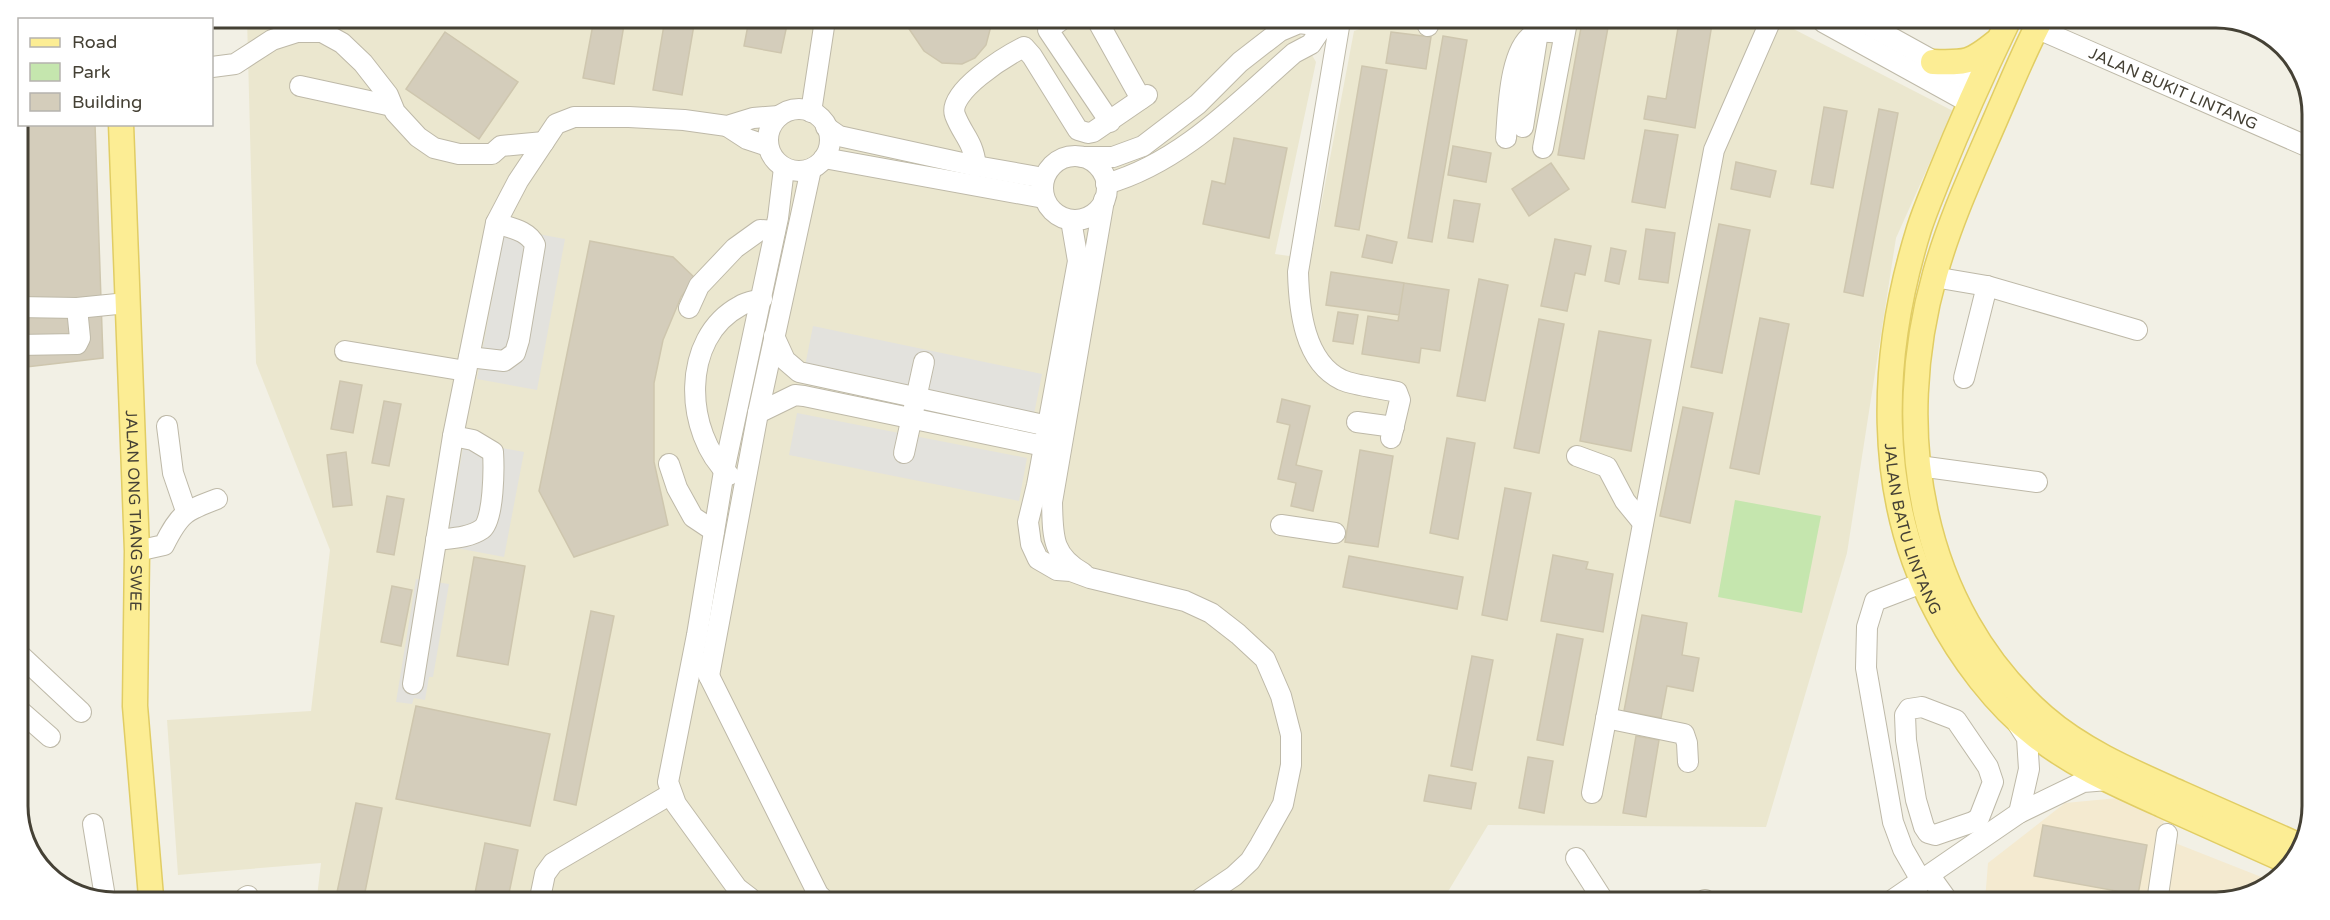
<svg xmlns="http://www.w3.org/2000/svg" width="2330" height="920" viewBox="0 0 2330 920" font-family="'Varela Round',sans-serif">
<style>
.commercial{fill:#f4ead0}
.education{fill:#ebe7cf}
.green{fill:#c5e6ae}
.parking{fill:#e3e2dd}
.building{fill:#d4cdbb;stroke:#cec6ae;stroke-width:1.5}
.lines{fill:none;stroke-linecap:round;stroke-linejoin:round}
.minor-casing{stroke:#beb9a8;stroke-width:22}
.major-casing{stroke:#e1cd64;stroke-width:27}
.minor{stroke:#fff;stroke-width:20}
.major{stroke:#fced94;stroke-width:24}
.labels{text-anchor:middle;stroke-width:5;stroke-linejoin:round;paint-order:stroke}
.street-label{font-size:16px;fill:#454135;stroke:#fff}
.rim{fill:none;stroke:#454135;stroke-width:3}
</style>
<rect width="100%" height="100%" fill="#f2f0e5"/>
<path class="commercial" d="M2118,798l48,13 -6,26 114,45 -58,20 -231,-1 3,-38 77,-60z"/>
<path class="education" d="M247,18l1045,3 24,41 -41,192 36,5 43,-228 29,-10 397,1 173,89 -57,127 -49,315 -81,274 -278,-2 -45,75 -1126,-3 4,-34 -143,12 -11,-155 144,-9 19,-161 -74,-187z"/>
<path class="green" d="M1735,500l86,16 -19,97 -84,-16z"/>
<path class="parking" d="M505,228l60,11 -28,151 -60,-11z
M813,326l229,48 -8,40 -229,-48z
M797,413l230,45 -8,43 -230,-46z
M464,441l60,11 -20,105 -58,-11z
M416,579l33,5 -16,93h-4l-4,23 -11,-2 -2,6 -16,-2z"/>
<path class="building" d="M594,19h31l-11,65 -31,-6z
M665,19h30l-13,76 -29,-5z
M749,20h39l-7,33 -37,-7z
M903,20h87l1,6 -5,19 -11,13 -13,6 -20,-1 -18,-12z
M1582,22h27l-25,137 -26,-4z
M1679,22l33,2 -17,104 -51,-9 4,-23 18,3z
M445,32l73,50 -39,57 -73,-50z
M1391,32l40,5 -5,32 -40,-6z
M1443,36l24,4 -35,202 -24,-4z
M1362,66l25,4 -28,160 -24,-4z
M20,106v18h75l8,234 -85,10z
M1824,107l23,4 -14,77 -22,-4z
M1879,109l19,4 -35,183 -19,-4z
M1645,130l33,5 -13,73 -33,-6z
M1234,138l53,10 -18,90 -66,-14 9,-43 13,3z
M1453,146l38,7 -5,29 -38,-7z
M1736,162l40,9 -6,26 -39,-8z
M1551,163l18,26 -40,27 -17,-27z
M1454,200l26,4 -7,38 -25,-4z
M1719,224l31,6 -28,143 -31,-6z
M1646,229l29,4 -7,50 -29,-4z
M1367,235l30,7 -5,21 -30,-6z
M1555,239l36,7 -6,29 -10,-2 -8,38 -26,-5z
M590,241l83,16 22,21 -14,19 -18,43 -9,43v79l14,63 -94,32 -35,-66z
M1611,248l15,3 -7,33 -14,-3z
M1331,272l73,11 -5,32 -73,-10z
M1479,279l29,6 -23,116 -28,-5z
M1404,283l45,7 -9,61 -19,-3 -2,15 -57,-9 6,-38 30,5z
M1338,312l20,3 -5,29 -20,-3z
M1760,318l29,6 -30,150 -29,-6z
M1539,319l25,5 -25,129 -25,-5z
M1599,331l52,9 -20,111 -51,-10z
M340,381l22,4 -9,48 -22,-4z
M1282,399l28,7 -14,59 26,6 -9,40 -22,-5 5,-23 -18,-4 12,-54 -13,-3z
M384,401l17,3 -12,62 -17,-3z
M1683,407l30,6 -23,110 -30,-7z
M1447,438l28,5 -17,96 -28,-6z
M1360,450l33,6 -15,91 -33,-5z
M346,452l6,53 -19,2 -6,-52z
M1505,488l26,5 -24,127 -25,-5z
M387,496l17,3 -10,56 -17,-3z
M1553,555l35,7 -2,7 27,5 -10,58 -62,-11z
M1349,556l114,21 -6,32 -114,-22z
M474,557l51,9 -17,99 -51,-9z
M392,586l20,4 -11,56 -20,-4z
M591,611l23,5 -38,189 -22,-5z
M1642,615l45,8 -5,32 17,3 -6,33 -26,-5 -6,32 -37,-7z
M1557,634l26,5 -20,106 -26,-5z
M1472,656l21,4 -21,110 -21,-4z
M416,706l134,28 -20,92 -134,-27z
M1636,736l23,4 -13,77 -23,-4z
M1528,757l25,4 -9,52 -25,-5z
M1429,775l47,8 -5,26 -47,-8z
M356,803l26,5 -18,89h-28z
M2043,825l104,20 -9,50 -104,-19z
M485,843l33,7 -10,48h-34z"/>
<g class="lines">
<g class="minor-casing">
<g id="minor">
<path d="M1061,20l-13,10 62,92"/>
<path d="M1097,20l44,79"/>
<path d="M1340,21l-42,251c1,37 6,90 44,108 14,6 39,8 55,12l3,8 -9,38"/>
<path d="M1426,21l2,5"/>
<path d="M1823,22l145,80"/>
<path d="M1863,22l114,63"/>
<path id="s1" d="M2036,28l275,120"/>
<path d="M212,67l23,-3 37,-24 25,-8h25l20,11 21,20 25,32 7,17 23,25 16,11 25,6h33l9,-8 43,-4"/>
<path d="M300,86l92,20"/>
<circle cx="799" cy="140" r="31"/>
<path d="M811,112l14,-92"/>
<path d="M727,126l20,13 21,7"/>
<path d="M826,127l13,9 137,30 68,12"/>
<path d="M1523,127l15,-95"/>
<path d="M1506,138c2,-25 3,-94 30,-105 8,-3 20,0 28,0"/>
<path d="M1543,148l24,-126"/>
<circle cx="1075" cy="188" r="32"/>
<path d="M1082,157h31l30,-11 55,-42 42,-42 40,-31 19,-8 24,3"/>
<path d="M824,158l220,40"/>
<path d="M976,166c-3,-26 -13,-30 -21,-51 -8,-23 51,-59 69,-68l8,9 46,74 10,3 5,-1 54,-37"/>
<path d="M1106,184c75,-21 131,-81 188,-131l17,-9 12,-18"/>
<path d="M1071,220l7,41 -41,224 -9,37 3,22 7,15 19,11 14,1 19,7 95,23 26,12 27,21 27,25 16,37 10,39v30l-8,39 -23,41 -10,16 -16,15 -34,23"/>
<path d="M1934,277l53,9 150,44"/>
<path d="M18,307l59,1 50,-5"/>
<path d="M689,308l10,-22 36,-38 25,-18 15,1"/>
<path d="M774,336l11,24 14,12 249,54"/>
<path d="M18,345l59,-1 3,-6 -3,-30"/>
<path d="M345,351l121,20"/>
<path d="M469,357l35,4 11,-8 4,-13 16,-95c-7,-15 -25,-17 -39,-22"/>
<path d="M1964,378l23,-92"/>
<path d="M758,413l37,-18 9,1 240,50"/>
<path d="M1357,422l37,5"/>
<path d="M167,426l6,47 13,38"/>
<path d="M904,453l20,-91"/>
<path d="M1577,456l30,11 18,34 18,22"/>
<path d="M669,464l8,24 16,29 21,14"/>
<path d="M1919,466l118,16"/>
<path d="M729,475c-45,-42 -49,-137 11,-169 6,-4 15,-5 22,-7"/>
<path d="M1281,525l54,8"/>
<path d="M436,540c15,-2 33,-2 46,-11 12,-9 12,-62 11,-77l-20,-12 -20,-4"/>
<path d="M137,551l27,-6c16,-32 21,-34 53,-46"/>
<path d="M1083,573c-32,-18 -30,-38 -31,-71l52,-302"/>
<path d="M1922,583l-47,18 -8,26 -1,41 27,154 10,27 19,33"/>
<path d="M18,653l63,59"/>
<path d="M705,663l4,13 109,218 5,5"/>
<path d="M709,676l49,-263 53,-244"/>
<path d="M413,684l40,-248 43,-213 22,-42 38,-57 18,-7h55l55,3 43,6 26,-8 26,-2"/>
<path d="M1922,707l34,13 32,47 5,15 -14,36 -6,4 -38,13 -7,-2 -4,-6 -8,-27 -10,-60 -1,-25 4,-6z"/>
<path d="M18,709l32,28"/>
<path d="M1606,718l78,16 3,9 1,19"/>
<path d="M2016,721l11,17 2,31 -10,44"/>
<path d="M1592,793l122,-643 56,-128"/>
<path d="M93,824l12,73"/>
<path d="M1576,858l27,42"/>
<path d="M1930,876l18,25"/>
<path d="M246,897l2,-1"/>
<path d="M540,898l5,-24 8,-11 118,-69"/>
<path d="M750,898l-13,-10 -61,-84 -8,-22 29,-147 27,-164 54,-253 6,-50"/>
<path d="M1705,900v1"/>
<path d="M1891,901l128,-88 64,-31 25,-2"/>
<path d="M2157,902l10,-68"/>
</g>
</g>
<g class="major-casing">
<g id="major">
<path d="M116,18v2"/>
<path id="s2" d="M2007,23c-24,50 -46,99 -67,151 -7,18 -15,36 -21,55 -39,126 -45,264 18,383 23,45 59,93 99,124 38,30 82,49 126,69 42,19 84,38 127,57"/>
<path d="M2039,23c-16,31 -29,63 -43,95 -22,51 -46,102 -61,156 -44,155 -17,333 109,443 39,34 89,55 136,76 40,18 80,35 120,53"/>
<path d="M1933,62c34,1 37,1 63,-20"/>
<path id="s3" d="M121,124l16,427 -2,155 16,191"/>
</g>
</g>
<use href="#minor" class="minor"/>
<use href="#major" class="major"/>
</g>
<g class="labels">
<g class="street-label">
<text dy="6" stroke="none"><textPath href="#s1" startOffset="150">JALAN BUKIT LINTANG</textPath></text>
<text dy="6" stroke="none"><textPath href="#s3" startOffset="387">JALAN ONG TIANG SWEE</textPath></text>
<text dy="6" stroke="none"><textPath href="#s2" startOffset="530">JALAN BATU LINTANG</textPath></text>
</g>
</g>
<path d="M0 0H2330V920H0ZM114 28H2216A86 86 0 0 1 2302 114V806A86 86 0 0 1 2216 892H114A86 86 0 0 1 28 806V114A86 86 0 0 1 114 28Z" fill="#fff" fill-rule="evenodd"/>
<path class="rim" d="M114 28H2216A86 86 0 0 1 2302 114V806A86 86 0 0 1 2216 892H114A86 86 0 0 1 28 806V114A86 86 0 0 1 114 28Z"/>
<rect x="18" y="18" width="195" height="108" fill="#ffffff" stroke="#b5b3ae" stroke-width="1.5"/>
<rect x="30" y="38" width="30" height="9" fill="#fced94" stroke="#b5b3ae" stroke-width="1.5"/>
<text x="72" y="48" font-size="18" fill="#454135">Road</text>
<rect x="30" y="63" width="30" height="18" fill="#c5e6ae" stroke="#b5b3ae" stroke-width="1.5"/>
<text x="72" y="78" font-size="18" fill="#454135">Park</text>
<rect x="30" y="93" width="30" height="18" fill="#d4cdbb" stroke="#b5b3ae" stroke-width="1.5"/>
<text x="72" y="108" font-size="18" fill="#454135">Building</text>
</svg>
